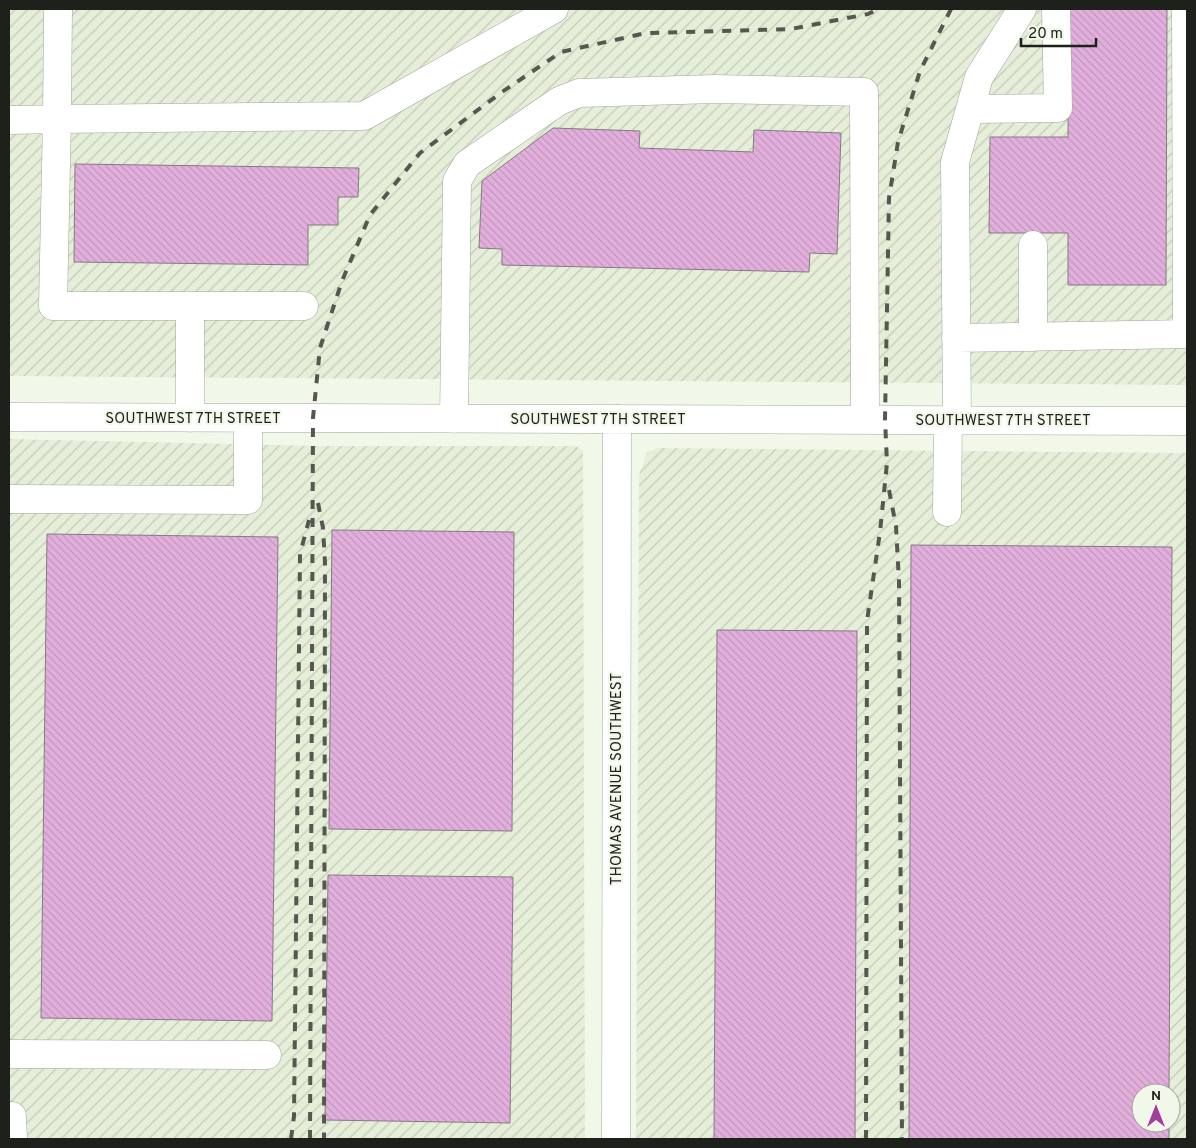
<svg xmlns="http://www.w3.org/2000/svg" width="1196" height="1148" viewBox="0 0 1196 1148" font-family="Overpass,sans-serif">
<style>
.industrial{fill:url(#industrial-furrows);fill-rule:evenodd}
.building{fill:url(#building-back-hatch);stroke:#857983}
.lines{fill:none;stroke-linecap:round;stroke-linejoin:round}
.minor-casing{stroke:#a1a79a;stroke-width:29}
.minor{stroke:#fff;stroke-width:28}
.rail{stroke:#555851;stroke-width:4;stroke-dasharray:9 9;stroke-linecap:butt}
.labels{text-anchor:middle;stroke-width:4.5;stroke-linejoin:round;paint-order:stroke}
.street-label{font-size:15px;fill:#1e201b;stroke:#f1f8e9}
</style>
<defs>
<pattern id="industrial-furrows" width="10" height="10" patternUnits="userSpaceOnUse" patternTransform="scale(1.25)"><rect width="10" height="10" fill="#e5eed8"/><path d="M-1 1l2-2M0 10L10 0M9 11l2-2" fill="none" stroke="#c4ccb9"/></pattern>
<pattern id="building-back-hatch" width="6" height="6" patternUnits="userSpaceOnUse" patternTransform="scale(1.25)"><rect width="6" height="6" fill="#e2afdd"/><path d="M-1 5l2 2M0 0l6 6M5-1l2 2" fill="none" stroke="#c196bd"/></pattern>
</defs>
<rect width="100%" height="100%" fill="#f1f8e9"/>
<path class="industrial" d="M9,9h1178v376l-1178,-9z
M9,439l309,7h258l7,4 2,689h-576z
M656,448l531,5v686h-551l3,-664 8,-22zM1141,1093h30v30h-30z"/>
<path class="building" d="M1069,9h98l-1,276h-98v-52h-79l1,-96h78z
M553,128l87,3 -1,17 114,4 1,-22 87,3 -4,121 -27,-1 -1,19 -307,-7v-16l-23,-1 3,-67z
M75,164l284,4 -1,29h-20v28h-30v40l-234,-3z
M332,530l182,2 -2,299 -183,-2z
M47,534l231,3 -6,484 -231,-3z
M911,545l261,2 -3,546h-28v30h28v16h-260z
M717,630l140,1 -2,508h-141z
M328,875l185,2 -3,246 -185,-3z"/>
<g class="lines">
<g class="minor-casing">
<path id="minor" d="M58,9l-1,110 307,-3 190,-107
M970,109l88,-1 -2,-99
M9,120l48,-1 -4,187h251
M1033,245v92
M190,306v112
M956,338l231,-4 -1,-325
M9,417l1178,4
M454,419l3,-238 10,-17 92,-63 20,-8 136,-4 149,3 1,328
M957,420l-2,-258 24,-85 43,-68
M9,499l239,1v-82
M947,512l1,-92
M9,1054l258,1
M12,1116l1,23
M616,1139l1,-720"/>
</g>
<use href="#minor" class="minor"/>
<path class="rail" d="M889,490l7,36 3,56 3,557
M318,503l5,25 2,35 -1,576
M291,1139l3,-23 6,-562 9,-34
M310,1139l3,-721 7,-70 22,-67 28,-66 50,-62 82,-61 59,-40 85,-19 145,-4 77,-15 10,-5
M866,1139l1,-518 13,-89 7,-69 -2,-44 4,-221 9,-56 22,-71 31,-62"/>
</g>
<g class="labels">
<g class="street-label">
<text x="193" y="423">SOUTHWEST 7TH STREET</text>
<text x="598" y="424">SOUTHWEST 7TH STREET</text>
<text x="1003" y="425">SOUTHWEST 7TH STREET</text>
<text transform="translate(616 779) rotate(-90)" y="5">THOMAS AVENUE SOUTHWEST</text>
</g>
</g>
<rect width="1196" height="1148" fill="none" stroke="#1e201b" stroke-width="20"/>
<g transform="translate(1156 1108)"><circle r="24" fill="#f1f8e9" stroke="#9da297"/>
<path d="M0-4L9 19L0 12L-9 19Z" fill="#a43c9f"/>
<text y="-8" font-size="14" font-weight="bold" text-anchor="middle" fill="#1e201b">N</text>
</g>
<path d="M1021 38v8h75v-8" fill="none" stroke="#1e201b" stroke-width="2.5"/>
<text x="1028" y="38" font-size="15" fill="#1e201b" stroke="#f1f8e9" stroke-width="4" paint-order="stroke">20 m</text>
</svg>
